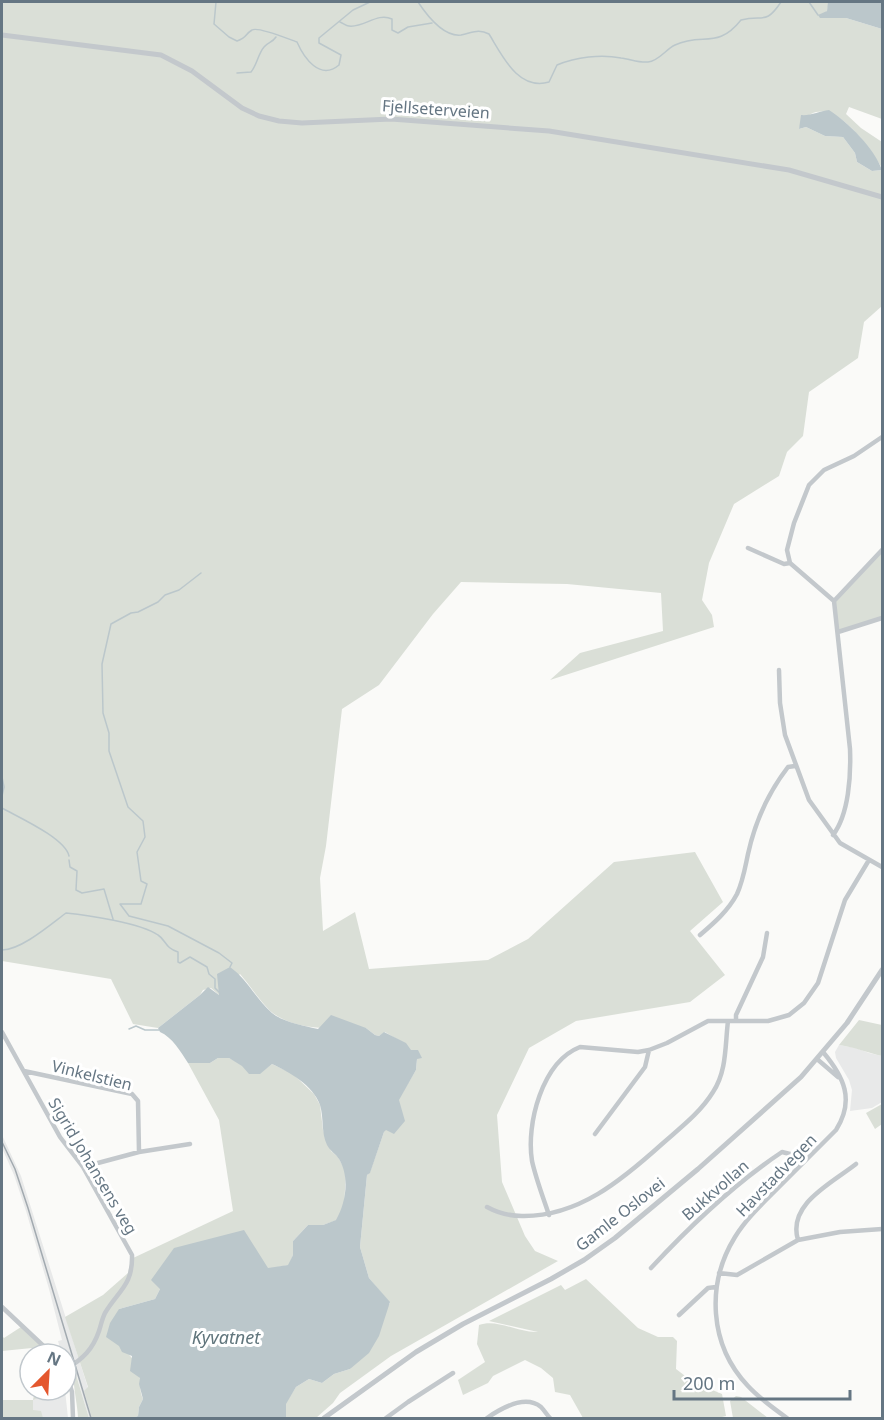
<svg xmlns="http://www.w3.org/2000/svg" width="884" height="1420" viewBox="0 0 884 1420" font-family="'Noto Sans',sans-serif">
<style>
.built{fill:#e8e9e9}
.green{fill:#dadfd7}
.water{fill:#bbc7cb}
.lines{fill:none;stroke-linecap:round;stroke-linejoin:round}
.stream{stroke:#bbc7cb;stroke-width:1.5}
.minor{stroke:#c3c8cc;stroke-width:4.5}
.tertiary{stroke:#c3c8cc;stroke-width:5}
.tram{stroke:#a2aab0;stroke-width:1.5}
.labels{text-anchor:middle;stroke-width:6;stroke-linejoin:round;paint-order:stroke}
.street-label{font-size:16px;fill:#657683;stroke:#fff}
.water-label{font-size:18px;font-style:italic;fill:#60757c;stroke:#fff}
</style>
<rect width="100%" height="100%" fill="#fafaf8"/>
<path class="built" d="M839,1045l17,3 13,5 13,3v46l-10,6 -22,3 2,-21 -3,-10 -13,-22 -1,-6z
M2,1135l19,41 67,212 7,30h-6l-18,-62 -5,1v-3h-3l-3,-6 -2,-7 4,-1 -13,-51 -23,-78 -12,-36 -12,-27z
M47,1390h18l3,28h-35v-18l2,-8z"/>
<path class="green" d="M2,2h827l-2,9 -7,7h26l36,11v90l-33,-12 -3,7 15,14 21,14v26c-12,-19 -44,-68 -71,-54 -6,3 -10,8 -12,15l7,-2 19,9 18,1 12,16 2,9 15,9 10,-1v136l-18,16 -6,36 -49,34 -6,44 -16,16 -8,24 -45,28 -25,59 -7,37 10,15 2,12 -164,53 30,-27 83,-22 -2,-38 -94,-9 -106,-2 -28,32 -54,71 -37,24 -16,137 -6,32 3,53 32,-19 14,57 119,-9 40,-21 86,-77 81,-10 28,50 -33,29 35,44 -35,27 -114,19 -47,27 -32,67 5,67 23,54 10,15 23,10 -167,95 -51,37 -7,10 -17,15h-30l-1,-14 11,-17 13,-8 13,4 12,-9 16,-5 40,-66 -21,-25 -9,-31 7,-72 3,-3 14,-40 14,-32 18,-30 1,-11c-9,-14 -18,-19 -32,-27l-6,4 -4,-1 -9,-7c-29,0 -66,4 -92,-14 -10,-7 -25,-30 -34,-40l-21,21 -8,-7 -8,2 -3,5 -42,33 -25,-4 -22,-45 -109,-18z
M882,550v68l-44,14 -4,-31z
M859,1020l23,5v31c-14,-3 -27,-9 -43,-11z
M218,1058h11l31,15 12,-9 21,10 21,20 6,11 3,25 8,21 7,6 8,15 -2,35 -7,13 -14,5h-15l-15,16v14l-4,10 -129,24 -5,10 -36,10 1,37c10,8 19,19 20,33 0,8 0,13 3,20l-4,8 -1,9 -5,2h-41l-8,-27 4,-4 -23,-70 38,-22 25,-22 3,-14 102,-48 -14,-91 -31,-57h22z
M882,1104v20l-7,5 -9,-16z
M586,1279l52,49 20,9h15l4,4 -1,28 17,13 29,12 4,22 -8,2h-135l-13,-23 -15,-3 -2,-14 -12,-10 -16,-8 -32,16 -5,7 -25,12 -5,-15 27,-18 -8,-18 2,-19c18,-7 39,8 59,7l-49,-11 72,-36 4,5z
M21,1327l21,20 -40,4v-15l2,2z
M74,1368l15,50h-11c0,-12 -7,-41 -4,-50z
M47,1390l19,1 -16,1 -17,8v10l8,1 2,7h-41v-18h31l2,-8z
M736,1396l5,1 27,21h-35l-3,-17z"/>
<path class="water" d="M828,2h54v27l-36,-11h-26l-2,-3 9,-4z
M829,110c19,12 46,39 53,60l-10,1 -15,-9 -2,-9 -12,-16 -18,-1 -19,-9 -7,2 2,-14c9,1 19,-4 28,-5z
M230,967c17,12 26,32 42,46 11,9 32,13 46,16l13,-14 35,13 9,7 4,1 5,-4 22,11 5,7h7l4,8 -5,1 -1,11 -17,30 6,21 -11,13 -8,-4 -2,2 -14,41 -3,2 -7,72 9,31 21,24 -11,34 -10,17 -19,16 -16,5 -12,9 -13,-4 -13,8 -10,17v14h-153l5,-2 1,-9 4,-8 -4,-15 1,-6 -10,-7 2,-15 -10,-4 -3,-6 -13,-9 4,-14 9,-14 36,-10 5,-10 -9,-9 23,-32 70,-18 24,38 20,-3 5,-10v-14l15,-16h15l13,-5c10,-17 14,-43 3,-61 -3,-5 -9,-8 -12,-14 -6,-12 -3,-27 -7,-40 -7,-20 -31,-33 -48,-41l-12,10h-11l-7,-8 -13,-8h-11l-8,5h-22c-7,-11 -16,-26 -28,-31l-2,-4 42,-33 8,-8 11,8 -2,-21z"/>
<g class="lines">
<path class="stream" d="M216,2l-2,22 15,13 8,4c11,-4 7,-6 15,-11 6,-4 36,9 45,12 7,16 23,39 42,23l2,-10 -22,-12v-5l34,-28 17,-8
M418,2c8,12 25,35 43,33 11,-2 17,-7 28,-1 13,21 29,57 60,48l8,-17c19,-8 44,-11 64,-7 9,1 18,5 27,4 11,-1 18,-13 27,-17 28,-13 42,5 66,-25 22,-6 24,6 40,-18
M809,2l9,13
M340,22c3,1 6,4 9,4 15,2 28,-14 43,-7v11l6,3 10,-6 24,-4
M237,73l14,-1c6,-7 7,-18 13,-25 4,-5 8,-4 12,-10
M201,573l-22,17 -14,5 -7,7 -20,10 -7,1 -20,11 -9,40 1,49 6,20v18l19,56 15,14 2,16 -8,15 4,29 6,3 -6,20h-21l9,12 39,10 51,27 13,10 -2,4
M2,777l2,10 -2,9
M2,808c16,9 63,30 67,48
M69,860l1,7 7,4 -1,19 6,3 22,-4 9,30
M2,950c19,0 48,-25 64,-37 21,2 75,10 92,22 8,5 7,13 20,17v10l2,1 10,-6 17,10 2,7 6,5v9l5,5
M129,1029l7,-3 9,4h14"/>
<path class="minor" d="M748,548l36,16 6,-1
M834,601l-44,-38 -3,-13 7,-27 15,-38 15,-15 30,-14 28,-19
M838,632l44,-14
M779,670l1,33 5,32 24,65 31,43 42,24
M833,835c16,-21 18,-60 17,-86l-16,-148 48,-51
M700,935c14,-12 28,-24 37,-41 6,-13 8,-26 11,-40 7,-32 20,-61 40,-87l7,-1
M736,1021v-6l27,-58 4,-24
M2,1032l58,105 23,30 49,88c1,30 -13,35 -27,58 -3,6 -4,12 -6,18 -6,18 -16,28 -33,38
M817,1059l21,18
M24,1071l108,23 6,7 1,51
M595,1134l50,-67 4,-17
M83,1167l56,-15 51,-8
M487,1207c11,6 22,9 35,9 56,1 100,-36 140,-72 18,-16 38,-31 51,-52 14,-21 12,-47 15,-71
M549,1215c-6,-18 -13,-36 -17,-54 -6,-37 10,-99 48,-114l58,5 11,-2 18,-7 41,-22h60l21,-6 15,-12 14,-20 27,-83 24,-40
M798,1240c-11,-36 34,-57 58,-76
M651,1268c39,-42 83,-84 131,-116l8,2 11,11
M719,1273l18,2 61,-35 42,-8 42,-3
M2,1307l50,47
M679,1315l29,-27 8,-1
M66,1373l6,19 1,26
M386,1418l22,-16 45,-29
M487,1418c13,-9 38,-24 54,-11 3,3 6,8 9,11
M787,1418c-14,-10 -28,-20 -39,-32 -39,-41 -42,-102 -13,-149 11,-18 27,-33 42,-48 20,-20 39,-39 59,-59 19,-30 8,-53 -13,-78"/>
<path class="tertiary" d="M2,35l159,20 31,16 50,37 17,8 20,5 23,2 89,-4 158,12 240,39 93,27
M324,1418l92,-66 47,-28 88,-45 33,-19 31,-22 83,-69 103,-92 46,-54 35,-53"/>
<path class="tram" d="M2,1142l13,27 13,39 63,210"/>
</g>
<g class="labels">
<g class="street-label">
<text transform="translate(436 109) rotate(4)" y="6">Fjellseterveien</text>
<text transform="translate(92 1075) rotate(14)" y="6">Vinkelstien</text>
<text transform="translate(93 1166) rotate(59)" y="6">Sigrid Johansens veg</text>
<text transform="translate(776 1175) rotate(-46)" y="6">Havstadvegen</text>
<text transform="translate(715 1190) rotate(-41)" y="6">Bukkvollan</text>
<text transform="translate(620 1214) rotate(-38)" y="6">Gamle Oslovei</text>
</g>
<g class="water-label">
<text x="226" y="1344">Kyvatnet</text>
</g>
</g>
<rect width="884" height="1420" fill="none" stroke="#657683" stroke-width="6"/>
<g transform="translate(48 1372) rotate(24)"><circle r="28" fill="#ffffff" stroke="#c1c8cd" stroke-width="1.5"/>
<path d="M0-4.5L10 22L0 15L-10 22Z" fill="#e4572e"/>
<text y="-9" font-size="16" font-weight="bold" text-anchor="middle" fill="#657683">N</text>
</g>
<path d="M674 1390v9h176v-9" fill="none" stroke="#657683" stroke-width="3"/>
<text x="683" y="1390" font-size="18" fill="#657683" stroke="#ffffff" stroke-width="4.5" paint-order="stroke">200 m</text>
</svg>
